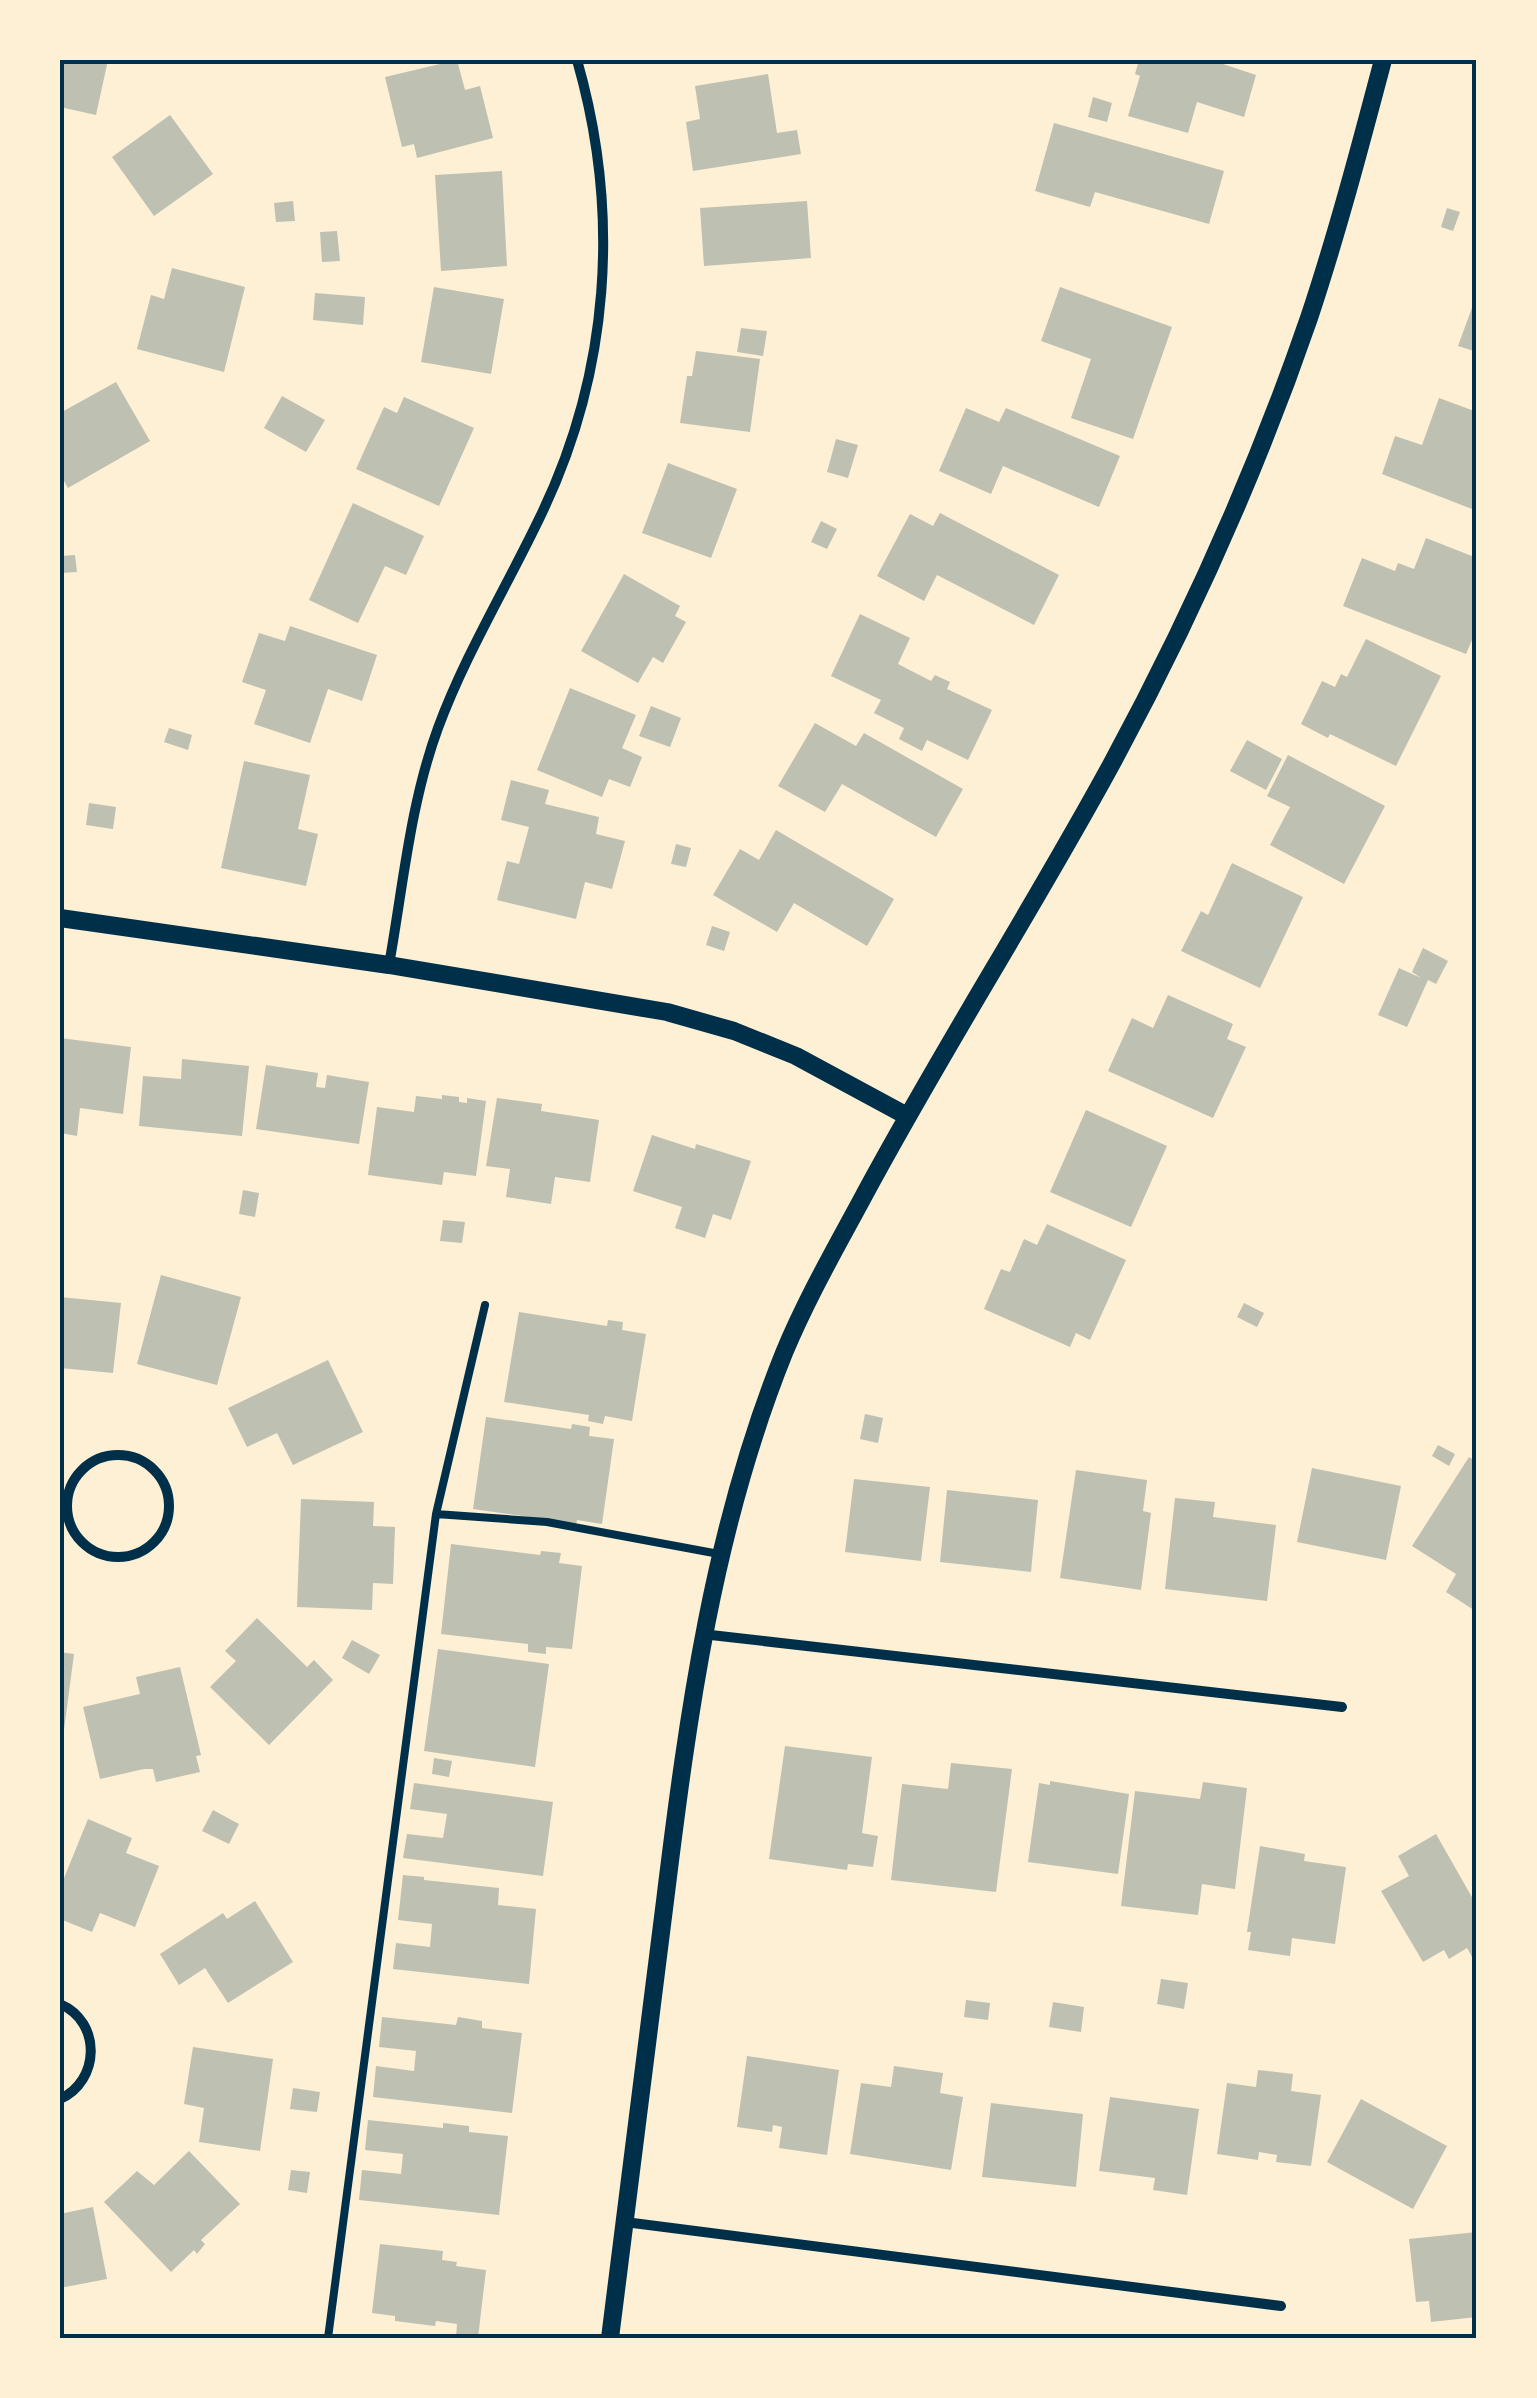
<svg xmlns="http://www.w3.org/2000/svg" width="1537" height="2398" viewBox="0 0 1537 2398" font-family="'IBM Plex Sans',sans-serif">
<style>
.building{fill:#bec0b2}
.lines{fill:none;stroke-linecap:round;stroke-linejoin:round}
.service{stroke:#003049;stroke-width:8}
.minor{stroke:#003049;stroke-width:10}
.tertiary{stroke:#003049;stroke-width:18}
.neatline{fill:none;stroke:#003049;stroke-width:4}
</style>
<rect width="100%" height="100%" fill="#fdf0d5"/>
<path class="building" d="M60,60h48l-12,55 -36,-8z
M457,60l8,30 15,-4 13,52 -76,20 -3,-14 -12,3 -17,-70z
M1139,60h72l45,15 -12,42 -47,-15 -9,31 -60,-17 12,-40 -5,-2z
M768,74l9,59 20,-3 4,24 -108,17 -7,-49 14,-3 -5,-33z
M1093,97l19,6 -5,19 -19,-5z
M170,115l43,59 -59,42 -42,-59z
M1054,123l170,48 -15,53 -114,-32 -5,15 -55,-16z
M502,171l5,95 -66,5 -6,-96z
M293,201l2,20 -19,1 -2,-19z
M807,201l4,57 -107,8 -4,-58z
M1447,208l13,4 -7,19 -12,-4z
M337,231l3,30 -18,1 -2,-30z
M172,268l73,19 -21,85 -87,-23 14,-54 13,4z
M434,287l70,12 -13,75 -70,-12z
M1060,287l112,40 -39,112 -62,-21 20,-59 -50,-18z
M315,293l50,4 -2,28 -50,-5z
M1477,294v58l-19,-6z
M741,328l26,3 -4,25 -26,-4z
M696,351l64,8 -10,73 -70,-9 7,-47h5z
M116,382l34,59 -82,47 -8,-14v-61z
M282,396l43,24 -19,32 -42,-24z
M404,397l70,31 -35,78 -83,-37 28,-62 13,6z
M1439,398l38,14v99l-95,-37 13,-38 27,9z
M966,408l33,14 7,-14 114,48 -21,51 -96,-41 -12,28 -52,-23z
M836,439l22,6 -10,33 -21,-6z
M668,463l69,26 -26,69 -69,-25z
M353,503l71,33 -18,39 -21,-9 -27,57 -49,-23z
M940,513l119,62 -25,50 -97,-50 -13,26 -47,-25 33,-62 23,12z
M821,521l16,8 -10,20 -16,-7z
M1426,538l51,20v70l-11,26 -123,-48 19,-48 33,13 3,-8 16,6z
M75,555l2,17 -17,1v-17z
M624,574l56,32 -5,10 11,6 -23,41 -10,-6 -15,26 -57,-32z
M860,614l50,24 -12,26 33,17 4,-6 15,7 -3,7 45,21 -24,50 -41,-20 -5,11 -23,-12 5,-11 -30,-15 7,-13 -50,-24z
M290,626l87,29 -15,46 -34,-12 -18,54 -56,-19 12,-34 -24,-8 17,-49 26,8z
M1366,639l75,37 -45,90 -66,-32 -2,4 -27,-14 21,-43 13,6 6,-13 6,3z
M570,688l66,27 -14,33 20,9 -12,30 -21,-8 -7,18 -65,-27z
M651,706l30,12 -11,29 -31,-11z
M815,723l41,23 8,-13 99,56 -27,48 -94,-53 -17,28 -47,-26z
M169,728l23,7 -4,15 -24,-8z
M1247,740l35,19 -16,31 -36,-19z
M1288,755l97,51 -41,78 -74,-39 20,-38 -23,-11z
M244,761l66,14 -12,54 20,5 -12,52 -85,-18z
M511,780l38,10 -4,14 54,13 -3,17 29,7 -13,48 -27,-7 -9,37 -79,-19 10,-39 12,3 10,-37 -28,-7z
M89,803l27,4 -3,22 -27,-4z
M776,830l118,69 -27,47 -73,-43 -17,29 -64,-37 27,-46 19,11z
M676,844l15,4 -5,19 -15,-3z
M1232,863l71,34 -43,91 -79,-37 20,-40 7,4z
M712,926l18,6 -6,19 -18,-6z
M1423,948l25,13 -12,23 -8,-4 -21,47 -29,-12 21,-47 22,10 -9,-6z
M1168,995l65,29 -6,15 19,8 -33,71 -105,-47 24,-53 21,10z
M60,1038l71,9 -8,67 -43,-6 -3,28 -17,-3z
M182,1059l67,7 -7,70 -103,-10 4,-50 38,3z
M266,1065l52,8 -2,14 9,1 2,-13 42,7 -10,62 -103,-15z
M442,1095l17,2v5l8,1v-5l19,3 -10,75 -32,-4 -2,13 -74,-10 9,-68 37,5 2,-16 26,3z
M497,1098l45,6 -1,7 58,9 -9,62 -35,-5 -4,27 -45,-7 4,-28 -24,-3z
M1086,1110l81,36 -36,81 -81,-35z
M652,1135l43,14 1,-5 55,17 -20,59 -18,-6 -8,24 -30,-10 7,-21 -49,-16z
M243,1190l16,3 -4,24 -16,-3z
M443,1220l22,2 -3,21 -22,-2z
M1047,1224l79,36 -36,80 -14,-7 -6,14 -86,-38 17,-40 9,3 14,-33 13,6z
M161,1275l80,22 -24,88 -80,-21z
M60,1297l61,6 -8,70 -53,-5z
M1244,1303l20,10 -7,14 -20,-10z
M519,1312l88,14 1,-6 15,2 -1,8 24,4 -14,87 -27,-5 -2,8 -15,-3 1,-6 -85,-13z
M328,1360l35,72 -70,33 -16,-32 -30,14 -19,-39z
M865,1414l18,4 -5,25 -18,-4z
M486,1417l85,12 1,-5 18,3 -1,9 25,3 -12,85 -25,-4 -1,7 -18,-6 -85,-12z
M1438,1445l17,9 -6,12 -17,-10z
M1469,1457l8,5v150l-31,-20 10,-18 -44,-28z
M1312,1468l89,18 -15,74 -89,-18z
M1076,1470l71,10 -4,31 8,2 -10,77 -81,-12z
M854,1479l76,8 -9,74 -76,-9z
M947,1490l91,10 -7,72 -91,-10z
M1175,1498l40,4 -2,15 63,8 -9,76 -102,-12z
M301,1499l73,3 -1,24 22,1 -2,57 -20,-1 -1,27 -75,-3z
M451,1544l89,11 1,-4 20,2 -2,10 23,3 -10,83 -26,-2v7l-18,-2v-8l-87,-10z
M257,1618l50,49 7,-7 19,20 -64,65 -59,-58 26,-26 -11,-10z
M352,1640l28,15 -11,19 -27,-16z
M438,1649l111,15 -14,103 -111,-16z
M60,1652l14,2 -10,76 -4,-1z
M180,1667l21,88 -5,1 4,16 -44,10 -3,-13h-9l-44,10 -17,-72 57,-13 -4,-17z
M785,1746l87,11 -10,76 16,3 -5,31 -25,-3 -1,6 -78,-11z
M434,1758l18,3 -3,16 -17,-3z
M951,1763l61,6 -16,123 -105,-12 11,-96 46,5z
M1050,1781l79,13 -11,80 -90,-12 11,-79 11,2z
M1203,1782l44,6 -12,101 -33,-5 -4,31 -77,-9 14,-115 65,8z
M414,1783l139,19 -10,74 -140,-18 4,-24 36,4 4,-24 -37,-5z
M213,1810l26,14 -10,20 -27,-13z
M88,1819l44,19 -6,15 33,13 -24,61 -35,-14 -8,19 -32,-13v-31z
M1436,1834l41,72v60l-10,-18 -18,11 -5,-9 -21,12 -42,-71 28,-15 -11,-20z
M1260,1846l45,8 -1,7 42,6 -11,77 -43,-6 -2,18 -42,-6 3,-18h-4z
M403,1875l21,2v3l75,8 -1,17 38,4 -7,75 -136,-15 3,-26 34,4 2,-23 -34,-4z
M255,1901l38,61 -65,41 -23,-35 -26,17 -19,-31 63,-41 4,6z
M1161,1979l27,4 -4,26 -27,-5z
M966,2000l24,3 -2,17 -24,-3z
M1053,2002l31,5 -3,25 -32,-5z
M382,2017l74,8 2,-8 24,4v7l40,5 -10,80 -139,-16 3,-31 38,5 2,-20 -37,-4z
M193,2047l80,12 -13,92 -61,-9 5,-34 -20,-4z
M747,2056l92,14 -12,85 -48,-7 3,-21 -9,-2 -1,7 -35,-5z
M894,2066l49,7 -3,20 23,4 -12,73 -101,-16 11,-71 30,4z
M1258,2070l35,4 -2,17 30,4 -10,71 -35,-4 1,-7 -18,-3 -1,8 -41,-6 10,-71 29,4z
M293,2088l27,4 -3,20 -27,-3z
M1110,2097l89,12 -12,86 -34,-5 2,-12 -56,-7z
M1361,2099l86,47 -34,63 -86,-47z
M991,2103l92,11 -7,73 -94,-10z
M368,2120l75,8v-5l26,3v6l39,4 -9,79 -140,-15 3,-30 39,4 2,-20 -38,-4z
M189,2151l51,53 -39,36 4,4 -8,10 -3,-4 -23,22 -67,-70 33,-31 17,14z
M291,2170l19,2 -3,21 -19,-3z
M93,2207l14,72 -47,9v-74z
M1477,2232v85l-46,5 -2,-21 -13,1 -7,-63z
M380,2244l63,7 -1,9 15,2 -1,4 30,4 -8,68h-22l1,-14 -21,-3 -1,5 -40,-5v-5l-23,-3z"/>
<g class="lines">
<path class="service" d="M436,1514l111,8 172,32
M328,2338l108,-824 49,-209"/>
<path class="minor" d="M389,965c14,-78 21,-161 49,-237 27,-73 68,-140 102,-211 70,-144 81,-304 37,-457
M67 1506a51 51 0 1 1 102 0a51 51 0 1 1-102 0Z
M702,1634l640,73
M60,2004c42,18 40,77 0,95
M625,2222l656,84"/>
<path class="tertiary" d="M60,918l329,47 278,47 67,19 62,25 111,60
M610,2338c18,-146 37,-291 55,-437 23,-187 48,-372 119,-548 22,-53 50,-102 77,-152 79,-148 170,-289 250,-436 77,-142 145,-293 198,-447 28,-84 51,-171 74,-258"/>
</g>
<rect width="1537" height="2398" fill="none" stroke="#fdf0d5" stroke-width="125"/>
<rect x="62" y="62" width="1412" height="2274" class="neatline"/>
</svg>
